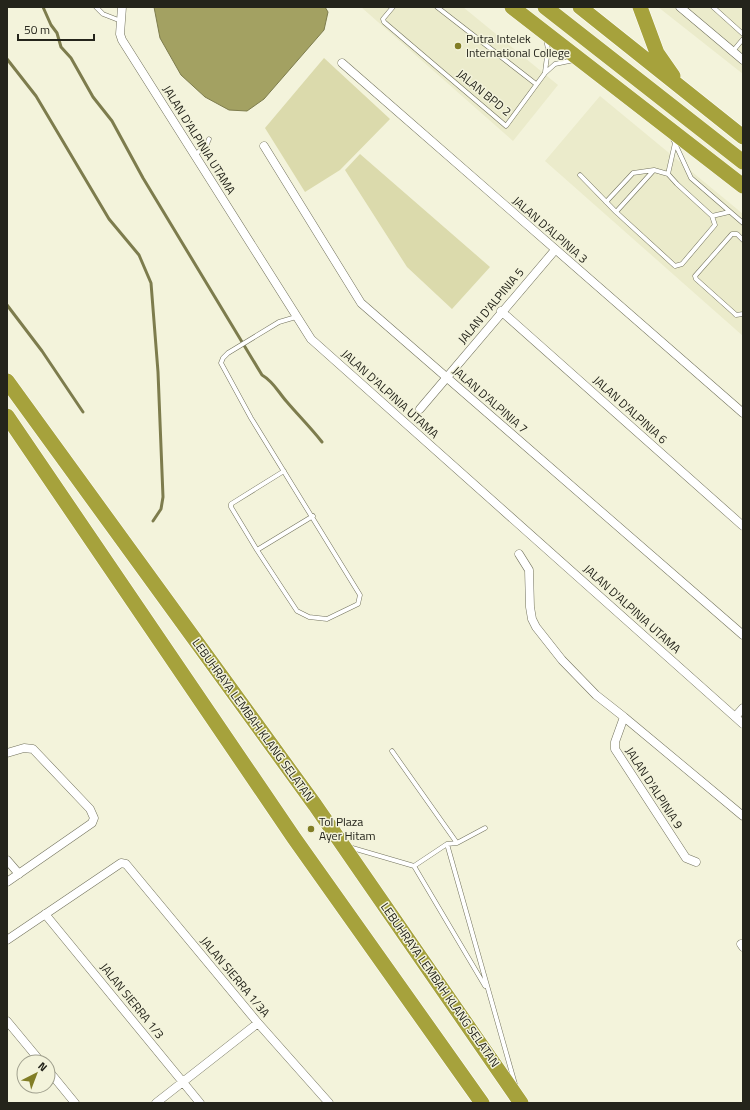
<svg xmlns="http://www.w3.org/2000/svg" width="750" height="1110" viewBox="0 0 750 1110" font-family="'Titillium Web',sans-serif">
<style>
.built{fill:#ebebcb}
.green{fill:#dbdaac}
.water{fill:#a3a162;stroke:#7d7c4d}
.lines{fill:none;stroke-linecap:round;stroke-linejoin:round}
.stream{stroke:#7d7c4d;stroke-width:3}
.service-casing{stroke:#72725d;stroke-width:5}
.minor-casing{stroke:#72725d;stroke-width:9}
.motorway-casing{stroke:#fff;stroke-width:16}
.service{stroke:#fff;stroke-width:4}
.minor{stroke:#fff;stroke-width:8}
.motorway{stroke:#a6a23c;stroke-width:15}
.poi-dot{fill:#817d25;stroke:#f3f3db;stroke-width:1.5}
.labels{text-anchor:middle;stroke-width:3;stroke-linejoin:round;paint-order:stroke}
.poi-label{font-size:12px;fill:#24241b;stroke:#f3f3db;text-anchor:start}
.street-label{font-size:12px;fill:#24241b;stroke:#f3f3db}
</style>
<rect width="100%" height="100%" fill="#f3f3db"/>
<path class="built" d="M361,7h102l95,78 -45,56z
M658,7h85v67z
M600,96l143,118v122l-198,-175z"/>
<path class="green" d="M324,58l66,61 -50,51 -35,22 -40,-64z
M360,154l130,113 -38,42 -45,-42 -62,-97z"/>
<path class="water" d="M154,7h171l3,5 -4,18 -60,69 -17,12 -18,-1 -24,-13 -24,-22 -21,-37z"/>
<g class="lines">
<path class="stream" d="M43,7l8,18 6,8 4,14 10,11 22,39 19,24 31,57 119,197c12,7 16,17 25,27 12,14 24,26 35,40
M7,59l29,37 73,123 30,36 12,28 7,89 5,125 -2,12 -8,12
M7,305l35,46 41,61"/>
<g class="service-casing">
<path id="service" d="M96,7l7,7 18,7
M393,7l-10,12 1,3 122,104 39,-53 10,-9 19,-4
M437,7l99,77
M713,7l30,27
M733,51l10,-12
M545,72l3,-23 -2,-10
M673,139l18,39 52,45
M675,143l-7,31 9,10 35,32 17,-4
M194,156l13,-12 2,-5
M580,175l36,37 59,54 7,-2 33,-39 -3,-9
M606,202l27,-29 21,-3
M616,212l38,-42 14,4
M743,240l-6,-6h-5l-37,42 1,3 38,34 2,2 7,-1
M296,317l-17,5 -51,31 -5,5 -2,5 30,55 109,177 -2,9 -31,15 -18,-2 -12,-6 -40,-61 56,-34
M257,550l-26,-43v-3l53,-33
M457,843l28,-15
M447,844l68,240
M349,847l65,19 33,-22 10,-1 -65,-92
M414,866l71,120"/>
</g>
<g class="minor-casing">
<path id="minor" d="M122,7l-2,27 2,6 189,299 432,385
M680,7l63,53
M342,63l401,350
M264,146l97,157 382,332
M501,311l242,215
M420,409l135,-159
M519,554l10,16 1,37 2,12 4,8 26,33 34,35 28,22
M735,717l8,-9
M7,753l17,-5 9,1 57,60 4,9 -2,5 -85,59
M7,860l12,14
M696,862l-10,-4 -71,-109v-7l9,-25 119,99
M45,914l155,189
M7,940l114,-77 5,1 132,159 71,80
M741,944l2,3
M7,1021l34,41
M48,1070l27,33
M156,1103l102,-80"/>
</g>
<g class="motorway-casing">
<path id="motorway" d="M512,7l231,179
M545,7l198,155
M580,7l163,130
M640,7l17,46 16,23
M7,381l308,424 206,298
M7,416l287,422 188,265"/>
</g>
<use href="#service" class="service"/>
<use href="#minor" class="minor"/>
<use href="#motorway" class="motorway"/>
</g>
<g class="poi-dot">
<circle cx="458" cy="46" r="4"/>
<circle cx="311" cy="829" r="4"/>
</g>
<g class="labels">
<g class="poi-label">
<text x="466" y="43">Putra Intelek<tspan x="466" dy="14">International College</tspan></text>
<text x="319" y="826">Tol Plaza<tspan x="319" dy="14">Ayer Hitam</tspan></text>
</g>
<g class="street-label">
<text transform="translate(484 93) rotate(39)" y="4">JALAN BPD 2</text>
<text transform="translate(199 140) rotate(58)" y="4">JALAN D'ALPINIA UTAMA</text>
<text transform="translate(550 230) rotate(41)" y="4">JALAN D'ALPINIA 3</text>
<text transform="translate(491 306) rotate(-50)" y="4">JALAN D'ALPINIA 5</text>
<text transform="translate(390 394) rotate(42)" y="4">JALAN D'ALPINIA UTAMA</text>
<text transform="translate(490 400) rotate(41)" y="4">JALAN D'ALPINIA 7</text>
<text transform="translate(630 410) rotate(42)" y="4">JALAN D'ALPINIA 6</text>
<text transform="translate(632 609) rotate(42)" y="4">JALAN D'ALPINIA UTAMA</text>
<text transform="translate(253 720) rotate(54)" y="4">LEBUHRAYA LEMBAH KLANG SELATAN</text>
<text transform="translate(654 788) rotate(57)" y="4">JALAN D'ALPINIA 9</text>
<text transform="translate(235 977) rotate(50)" y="4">JALAN SIERRA 1/3A</text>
<text transform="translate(440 985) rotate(55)" y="4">LEBUHRAYA LEMBAH KLANG SELATAN</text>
<text transform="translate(132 1001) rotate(51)" y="4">JALAN SIERRA 1/3</text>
</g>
</g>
<rect width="750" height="1110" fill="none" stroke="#24241b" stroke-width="16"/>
<g transform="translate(36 1074) rotate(42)"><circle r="19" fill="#f3f3db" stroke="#a0a08e"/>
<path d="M0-3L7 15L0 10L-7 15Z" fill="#817d25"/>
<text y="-6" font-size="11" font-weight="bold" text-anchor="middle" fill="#24241b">N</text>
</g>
<path d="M18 34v6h76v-6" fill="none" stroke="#24241b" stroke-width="2"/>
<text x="24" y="34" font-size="12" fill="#24241b" stroke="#f3f3db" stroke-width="3" paint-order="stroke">50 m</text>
</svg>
